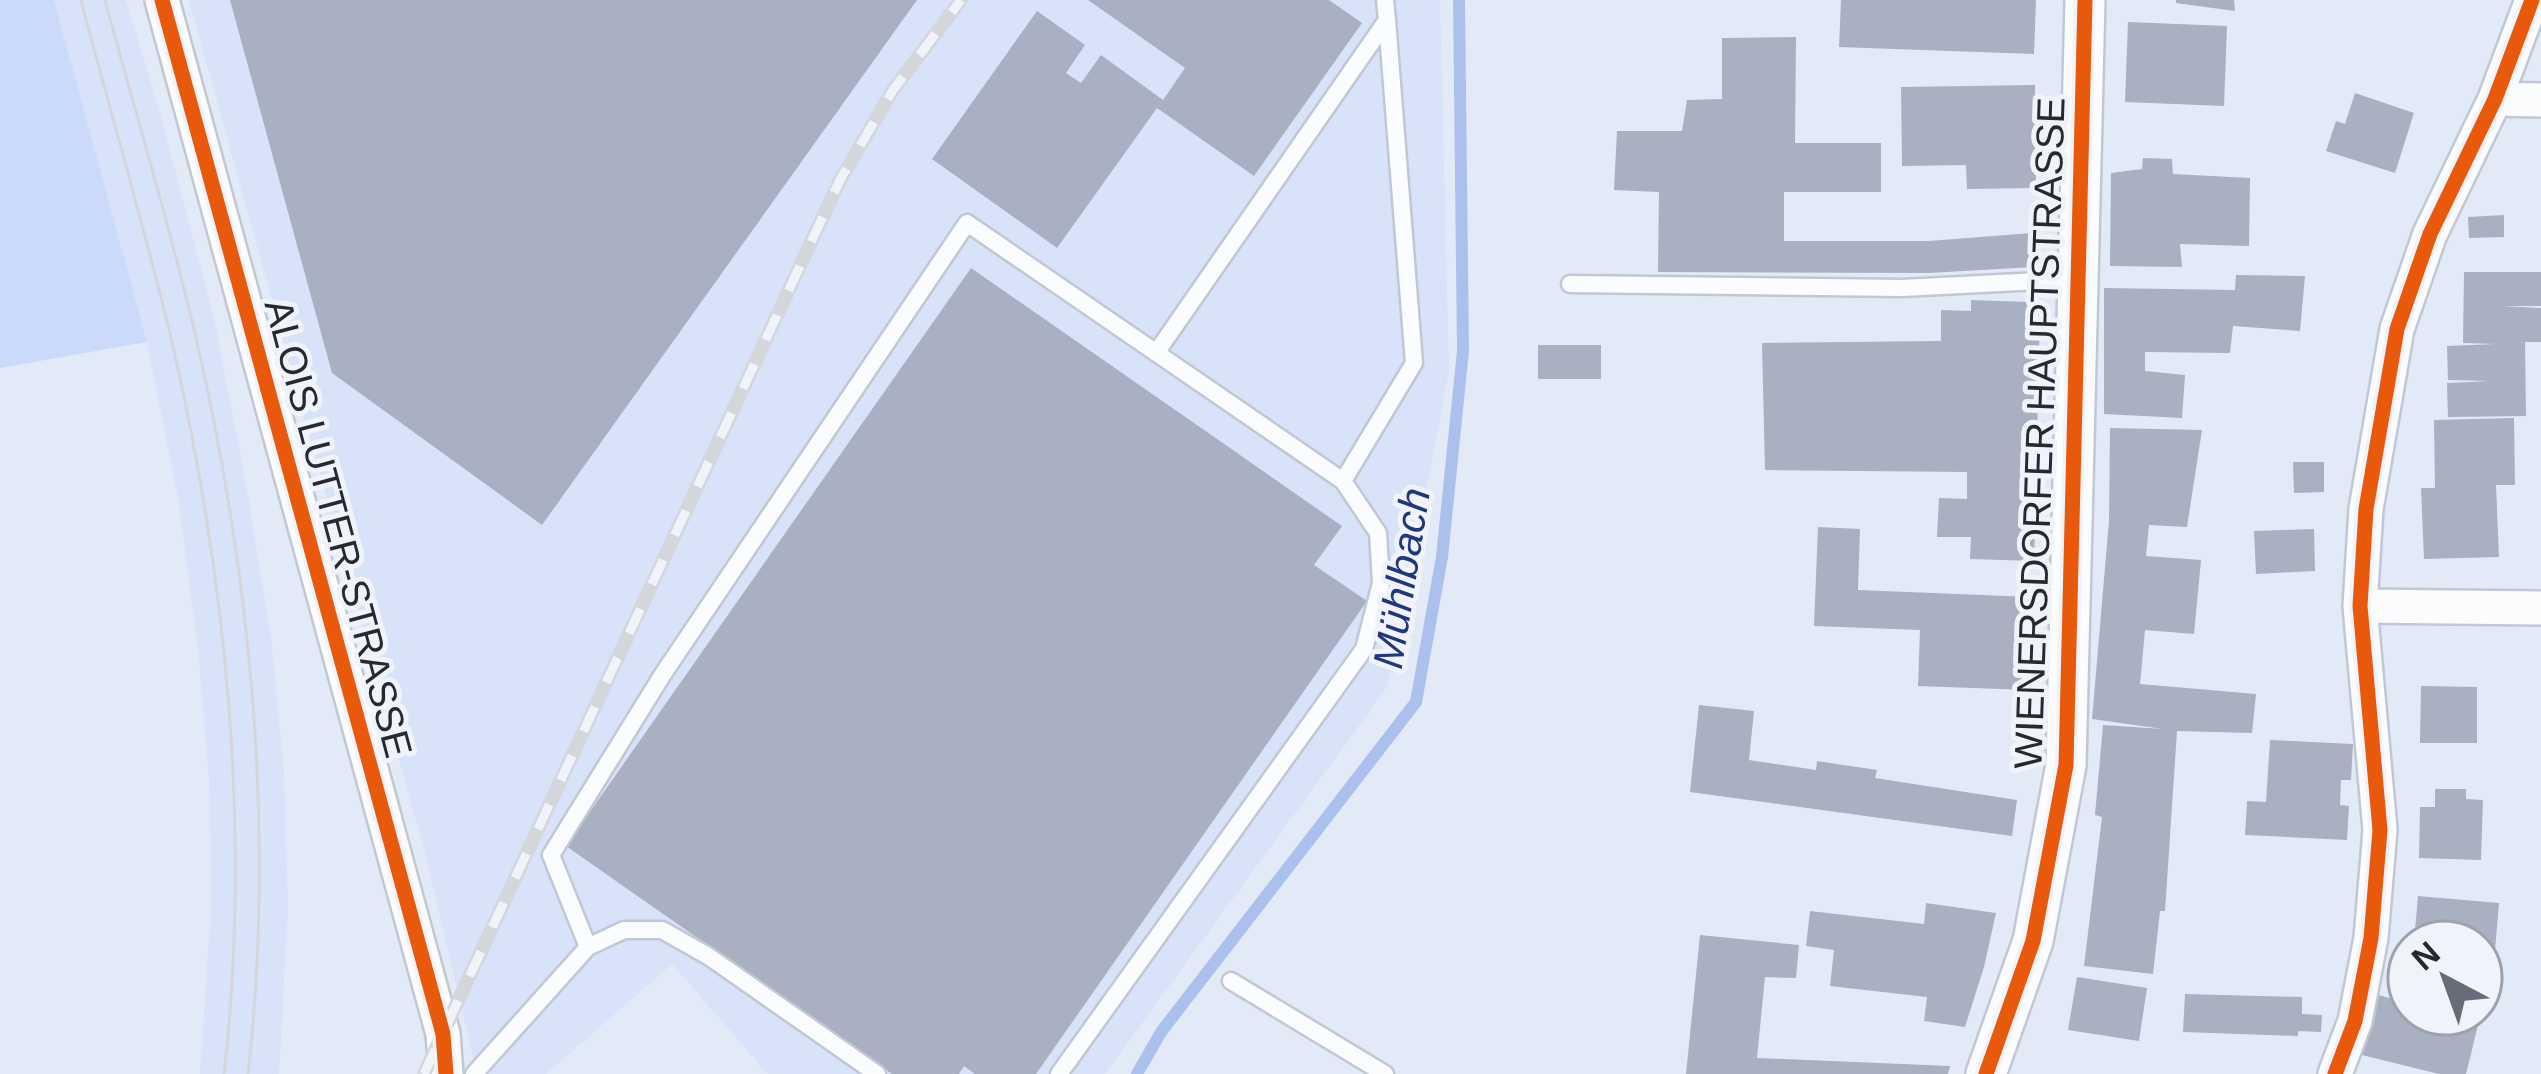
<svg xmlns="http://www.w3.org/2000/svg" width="2541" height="1074" viewBox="0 0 2541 1074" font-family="Arial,sans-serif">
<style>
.built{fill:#d8e2f9}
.green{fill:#cbdafa}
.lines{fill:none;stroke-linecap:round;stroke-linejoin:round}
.stream{stroke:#acc0ee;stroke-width:12}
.building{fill:#a8b0c1}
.service-casing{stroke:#c2c7d3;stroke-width:21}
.minor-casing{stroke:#c2c7d3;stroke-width:38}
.tertiary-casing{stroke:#c2c7d3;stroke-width:44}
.service{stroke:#fbfcfe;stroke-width:16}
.minor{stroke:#fbfcfe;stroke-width:33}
.tertiary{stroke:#fbfcfe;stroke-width:39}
.tram{stroke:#d5d6db;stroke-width:3}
.rail-casing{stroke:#d5d6db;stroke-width:14}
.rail{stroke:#f0f3fa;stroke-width:9;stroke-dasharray:27;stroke-linecap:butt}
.cycleway-casing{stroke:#f0f3fa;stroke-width:22}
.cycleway{stroke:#e8590c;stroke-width:15}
.labels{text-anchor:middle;stroke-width:10;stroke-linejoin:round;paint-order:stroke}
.street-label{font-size:39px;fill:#242934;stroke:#f0f3fa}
.water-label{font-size:42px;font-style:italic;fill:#20377d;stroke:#f0f3fa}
</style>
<rect width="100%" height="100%" fill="#e3eaf7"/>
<path class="built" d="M54,0h72l37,124 51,195 32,165 25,152 13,137 4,133 -9,168h-79l11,-165 -2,-130 -11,-131 -20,-151 -31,-155z
M189,0h1251l9,372 -61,314 -283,388h-337l-96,-110 -126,110h-69l-51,-217z"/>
<path class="green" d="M0,0h54l93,342 -147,26z"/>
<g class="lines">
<path class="stream" d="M1137,1074l24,-42 255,-330 26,-145 21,-206 -4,-351"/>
</g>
<path class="building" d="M230,0h687l-375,525 -210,-152z
M1088,0h241l33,23 -108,153 -97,-68 -100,140 -125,-89 105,-148 48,34 -19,28 15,10 20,-28 62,45 22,-32z
M1841,0h195l-2,54 -195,-7z
M2176,0h58l1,11 -59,-8z
M2128,22l99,4 -3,80 -99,-4z
M1796,37l-1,106h86v49h-97v49h145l103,-8 2,34 -105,6 -271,-1 1,-80 -45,-2 3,-59h65l5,-31 35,-1v-61z
M2035,85l1,103 -69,1 -1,-24 -64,1 -1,-79z
M2355,93l59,20 -19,60 -69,-22 10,-30 9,3z
M2143,158l29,1 1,15 77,4 -1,68 -69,-2 2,23 -72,-1 1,-93 31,-4z
M2504,215v22l-35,1 -1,-21z
M971,268l371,258 -28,39 53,36 -331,473h-61l-11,-8 -5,8h-67l-326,-228z
M2464,272h77v34h-41l41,2v34h-16l1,74 -78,1 -1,-34 44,-2 -43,-1 -1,-34 49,-2 -33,-1z
M2236,275l69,1 -5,55 -67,-5 -3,27 -85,-1v19l40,4 -3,43 -78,-4v-126l131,2z
M1971,300l57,2 -1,11 13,1 -6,247 -64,-2 1,-22h-34l2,-39 28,1v-27l-202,-2 -3,-127 179,-2v-31l30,1z
M1538,345h63v34h-63z
M2514,418l1,67h-19l3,72 -75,2 -3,-71h14l-1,-68z
M2110,428l92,2 -15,97 -38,-2 -3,31 55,4 -7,74 -49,-4 -5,54 116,10 -4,39 -75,-2 -12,180h-5l-7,63 -69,-8 18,-149 -7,-2 8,-90 60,4 -71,-10 17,-198z
M2293,462h31v30l-30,1z
M1818,527l42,2 -2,61 174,7 -4,93 -110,-4 2,-56 -106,-4z
M2314,529l1,42 -59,3 -2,-43z
M2421,686l56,1v56h-57z
M1699,705l55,6 -5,49 67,10 1,-9 60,9 -2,8 142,22 -5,36 -322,-44z
M2270,740l83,4 -2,36h-10l-1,25 9,1 -2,34 -102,-5 2,-34 19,1z
M2435,789h31v10l17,1 -2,60 -62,-2 1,-51h15z
M2418,896l81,7 -6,72 -12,-1v-32h-67z
M1926,903l70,10 -12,54 -19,60 -41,-6 3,-24 -97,-11 4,-36 -28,-4 4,-35 114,13z
M1700,935l99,10 -3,33 -31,-1 -8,81 193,8 -2,8h-262z
M2077,977l70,11 -8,53 -71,-11z
M2185,994l117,3v17l20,1 -1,17 -23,-1v5l-115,-4z
M2378,995l31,8v11h42l28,7 -13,53h-27l-77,-19z"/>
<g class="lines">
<g class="service-casing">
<path id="service" d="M1385,0l2,20
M1570,284l332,4 175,-9
M1156,353l231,-333 27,343 -71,118
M588,947l-37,-92 112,-181 304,-451 376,258 35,52 3,50 -17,66 -305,425
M1231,981l154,93
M474,1074l114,-127 36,-17h38l46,26 169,118"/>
</g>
<g class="minor-casing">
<path id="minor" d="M162,0l281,1034 3,40
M2495,99l46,1
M2360,606l181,2
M2335,1074l20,-53 16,-83 9,-108 -20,-224 6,-97 31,-180 33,-95 65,-135 37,-99"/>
</g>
<g class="tertiary-casing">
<path id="tertiary" d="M1986,1074l47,-133 33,-176 19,-765"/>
</g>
<use href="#service" class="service"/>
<use href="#minor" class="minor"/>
<use href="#tertiary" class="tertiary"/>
<path class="tram" d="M81,0c29,111 62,222 89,334 56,239 82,495 54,740
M105,0c29,108 62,216 88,325 57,242 83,501 55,749"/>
<g class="rail-casing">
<path id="rail" d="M424,1074l416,-894 53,-90 68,-90"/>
</g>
<use href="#rail" class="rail"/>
<g class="cycleway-casing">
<path id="cycleway" d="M162,0l281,1034 3,40
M1986,1074l47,-133 33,-176 19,-765
M2335,1074l20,-53 16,-83 9,-108 -20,-224 6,-97 31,-180 33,-95 65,-135 37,-99"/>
</g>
<use href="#cycleway" class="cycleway"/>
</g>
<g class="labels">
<g class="street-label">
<text transform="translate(2039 433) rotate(-88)" y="14">WIENERSDORFER HAUPTSTRASSE</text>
<text transform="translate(339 528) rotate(75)" y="14">ALOIS LUTTER-STRASSE</text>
</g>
<g class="water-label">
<text transform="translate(1401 578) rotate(-81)" y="15">Mühlbach</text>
</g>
</g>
<g transform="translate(2445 978) rotate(319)"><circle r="57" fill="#f0f3fa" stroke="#9ea2ab" stroke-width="3"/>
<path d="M0-9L21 45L0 30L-21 45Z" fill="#676d78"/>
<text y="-18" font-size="33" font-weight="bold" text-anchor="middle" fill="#242934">N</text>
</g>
</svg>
